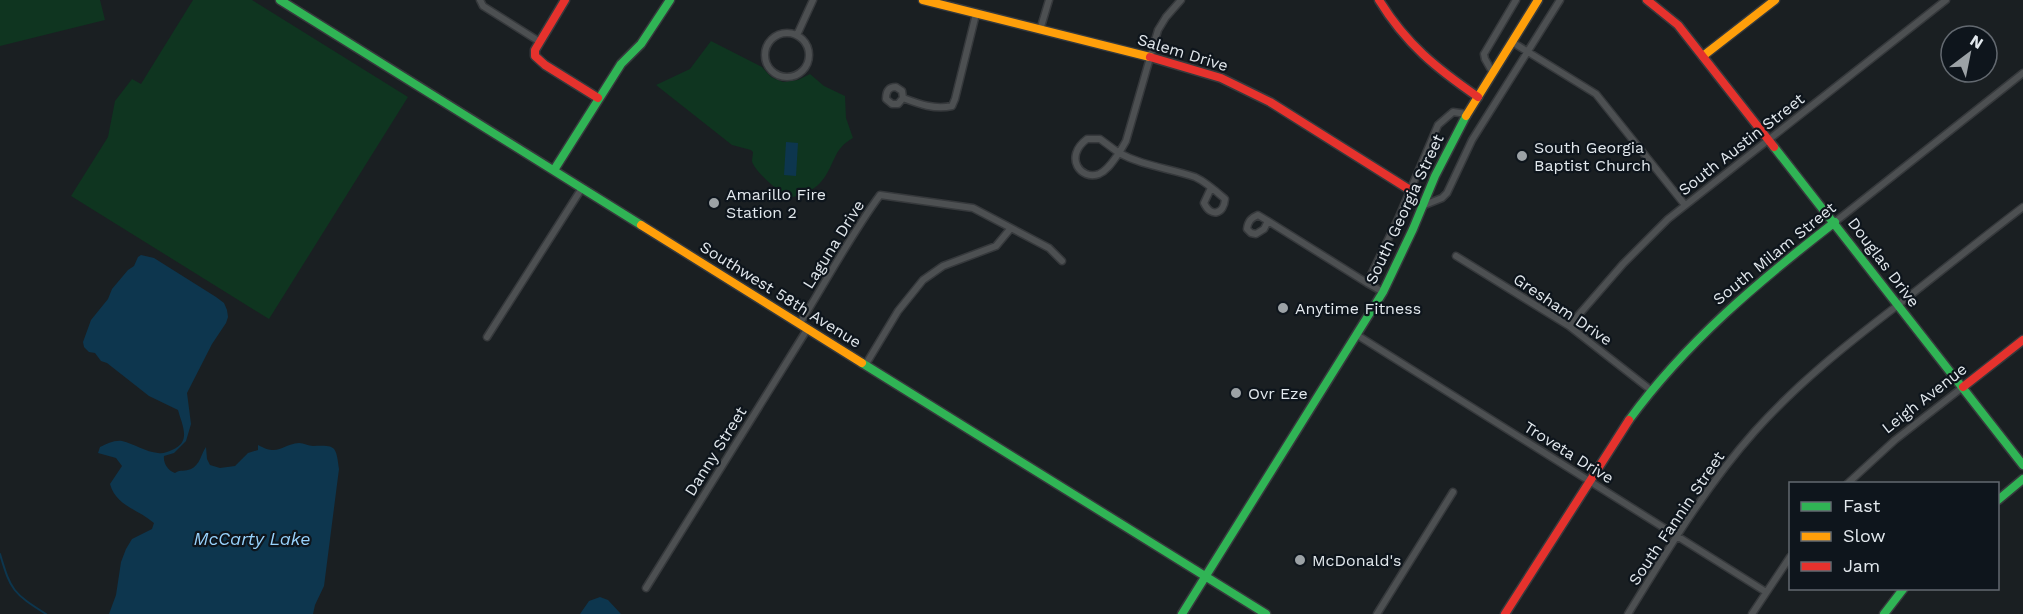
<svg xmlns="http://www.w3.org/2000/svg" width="2023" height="614" viewBox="0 0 2023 614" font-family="'Work Sans',sans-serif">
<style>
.green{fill:#0f3520}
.water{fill:#0d364e}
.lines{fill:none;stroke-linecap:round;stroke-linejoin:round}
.stream{stroke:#0d364e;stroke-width:2}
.street-casing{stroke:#36393c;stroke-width:9}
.fast-casing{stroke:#36393c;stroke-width:11}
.slow-casing{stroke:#36393c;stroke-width:11}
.jam-casing{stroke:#36393c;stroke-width:11}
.street{stroke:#4d5052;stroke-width:6}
.fast{stroke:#30b455;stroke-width:8}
.slow{stroke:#ff9f0a;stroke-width:8}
.jam{stroke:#e5322d;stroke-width:8}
.poi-dot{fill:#9ca2a6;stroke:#0e151c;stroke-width:2}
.labels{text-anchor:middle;stroke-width:4.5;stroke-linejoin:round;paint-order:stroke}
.street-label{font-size:16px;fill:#e2e8ed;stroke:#0e151c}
.poi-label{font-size:16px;fill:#e2e8ed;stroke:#0e151c;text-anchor:start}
.water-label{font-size:18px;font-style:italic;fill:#98d2fc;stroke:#0e151c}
</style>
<rect width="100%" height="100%" fill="#1a1f22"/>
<path class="green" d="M0,0h100l5,20 -105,26z
M193,0h59l156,97 -139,222 -198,-123 37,-59 7,-36 17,-22 9,5z
M711,41l51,26 9,10 12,5 15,-2 12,-6 14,12 21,10 1,22 7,20c-21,11 -18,29 -33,45 -7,8 -20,12 -30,15 -9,-4 -36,-27 -38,-37 0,-2 1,-7 1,-9l-2,-2 -19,-5 -76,-60 34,-16z"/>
<path class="water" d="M786,142l12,1 -2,33 -12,-1z
M141,255l13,3 62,39 8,6 3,7 1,7 -2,6 -14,21 -25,49 4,31 -5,17 -12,12 -10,3c-1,7 4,15 11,17 6,-4 10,-1 16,-4 9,-4 10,-15 15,-22l1,12 3,6 10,3 15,-2 13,-13 10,-3v-5c21,12 24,-1 41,-2 5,0 9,3 14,3 23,-1 23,0 26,23l-15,117 -9,19 -2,9h-204l7,-19 5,-33 5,-13 6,-10 20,-10 2,-6c-16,-14 -38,-17 -44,-39l12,-18 -6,-8 -18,-5 2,-6c7,-3 14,-7 22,-6 12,3 24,11 36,12 5,1 9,-1 14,-3 20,-8 10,-25 6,-40l-29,-14 -42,-33 -6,-2 -6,-8 -6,-1 -5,-5 -1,-5 8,-22 17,-21 4,-10 16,-19 6,-4 4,-9z
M600,597l8,3 13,14h-41l9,-13z"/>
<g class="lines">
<path class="stream" d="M0,554c11,37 13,39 46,60"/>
<g class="street-casing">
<path id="street" d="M480,0l3,6 57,36
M1181,0l-15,17 -8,13 -32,111 -7,12c24,13 50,15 76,24 11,5 21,14 30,22 -1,15 -14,19 -21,4l7,-15
M1040,30l9,-30
M765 55a22 22 0 1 1 44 0a22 22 0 1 1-44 0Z
M797,35l16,-35
M1512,42l84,52 89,111
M1493,73l-8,-14 -1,-5 32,-54
M903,98l-5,6h-6l-6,-5c0,-7 2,-12 10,-12l6,4 1,7c16,6 32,12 49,8l3,-7 21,-85
M1087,139h13l19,14c-6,8 -11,17 -20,21 -18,7 -36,-17 -12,-35z
M1422,206l20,-8 5,-5 25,-53 88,-140
M1268,221l-4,8 -8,5 -5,-1 -4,-4c1,-8 4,-11 11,-14l10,6 99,62 16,9
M1835,222l188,-149
M1456,256l113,70 83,65
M1367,283l31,-64 40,-94 15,-13 14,2
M800,323c27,-43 50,-87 80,-128l93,13 76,40 13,13
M1569,326l54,-62 45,-45 278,-219
M1357,335l409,257
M487,337l95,-149
M866,364l32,-53 25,-31 20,-14 53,-20 15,-18
M1847,484l48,-44 68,-53
M646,588l162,-260
M1377,614l76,-122
M1628,614c39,-63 77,-127 127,-183 43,-48 92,-87 143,-126 42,-33 83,-66 125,-98
M1752,614l38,-57"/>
</g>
<g class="fast-casing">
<path id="fast" d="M280,0l361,225
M1774,147l249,318
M554,170l67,-106 20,-20 29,-44
M862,363l404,251
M1629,420c57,-78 130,-139 206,-198
M1998,500l25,-21
M1182,614l201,-322 30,-63 22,-53 31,-60
M1884,614l20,-26"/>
</g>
<g class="slow-casing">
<path id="slow" d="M923,0l227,57
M1703,56l72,-56
M1466,116l72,-116
M641,225l221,138"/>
</g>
<g class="jam-casing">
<path id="jam" d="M565,0l-30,50v6l10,9 53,33
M1379,0c27,44 57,68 99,97
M1647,0l31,25 96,122
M1150,57l71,21 49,24 140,88
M1963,387l60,-47
M1505,614l124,-194"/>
</g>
<use href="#street" class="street"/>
<use href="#fast" class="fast"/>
<use href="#slow" class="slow"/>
<use href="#jam" class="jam"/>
</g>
<g class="poi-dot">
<circle cx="1522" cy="156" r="6"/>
<circle cx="714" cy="203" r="6"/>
<circle cx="1283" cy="308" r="6"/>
<circle cx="1236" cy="393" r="6"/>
<circle cx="1300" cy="560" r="6"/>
</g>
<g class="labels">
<g class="street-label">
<text transform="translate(1183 52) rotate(17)" y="6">Salem Drive</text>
<text transform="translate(1741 144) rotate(-38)" y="6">South Austin Street</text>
<text transform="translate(1404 209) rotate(-65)" y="6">South Georgia Street</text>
<text transform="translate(833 244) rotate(-58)" y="6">Laguna Drive</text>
<text transform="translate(1774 253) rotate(-39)" y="6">South Milam Street</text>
<text transform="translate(1884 262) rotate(53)" y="6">Douglas Drive</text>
<text transform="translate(781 294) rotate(32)" y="6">Southwest 58th Avenue</text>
<text transform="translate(1563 309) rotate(34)" y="6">Gresham Drive</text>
<text transform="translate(1924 398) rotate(-38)" y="6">Leigh Avenue</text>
<text transform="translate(715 451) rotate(-58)" y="6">Danny Street</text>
<text transform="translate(1569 452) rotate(32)" y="6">Troveta Drive</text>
<text transform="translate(1676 518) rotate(-56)" y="6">South Fannin Street</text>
</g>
<g class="poi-label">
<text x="1534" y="153">South Georgia<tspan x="1534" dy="18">Baptist Church</tspan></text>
<text x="726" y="200">Amarillo Fire<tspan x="726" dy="18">Station 2</tspan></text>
<text x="1295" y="314">Anytime Fitness</text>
<text x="1248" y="399">Ovr Eze</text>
<text x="1312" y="566">McDonald's</text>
</g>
<g class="water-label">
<text x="252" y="545">McCarty Lake</text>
</g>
</g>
<rect x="1789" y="482" width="210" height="108" fill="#0e151c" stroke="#636970" stroke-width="1.5"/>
<rect x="1801" y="502" width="30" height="9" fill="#30b455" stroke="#636970" stroke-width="1.5"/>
<text x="1843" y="512" font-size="18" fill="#e2e8ed">Fast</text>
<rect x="1801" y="532" width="30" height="9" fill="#ff9f0a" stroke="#636970" stroke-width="1.5"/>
<text x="1843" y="542" font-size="18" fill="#e2e8ed">Slow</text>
<rect x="1801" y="562" width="30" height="9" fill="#e5322d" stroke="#636970" stroke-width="1.5"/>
<text x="1843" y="572" font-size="18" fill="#e2e8ed">Jam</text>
<g transform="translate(1969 54) rotate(32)"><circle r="28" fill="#0e151c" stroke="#636970" stroke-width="1.5"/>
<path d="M0-4.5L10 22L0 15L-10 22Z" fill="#9ca2a6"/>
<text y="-9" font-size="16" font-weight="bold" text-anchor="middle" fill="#e2e8ed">N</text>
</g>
</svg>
